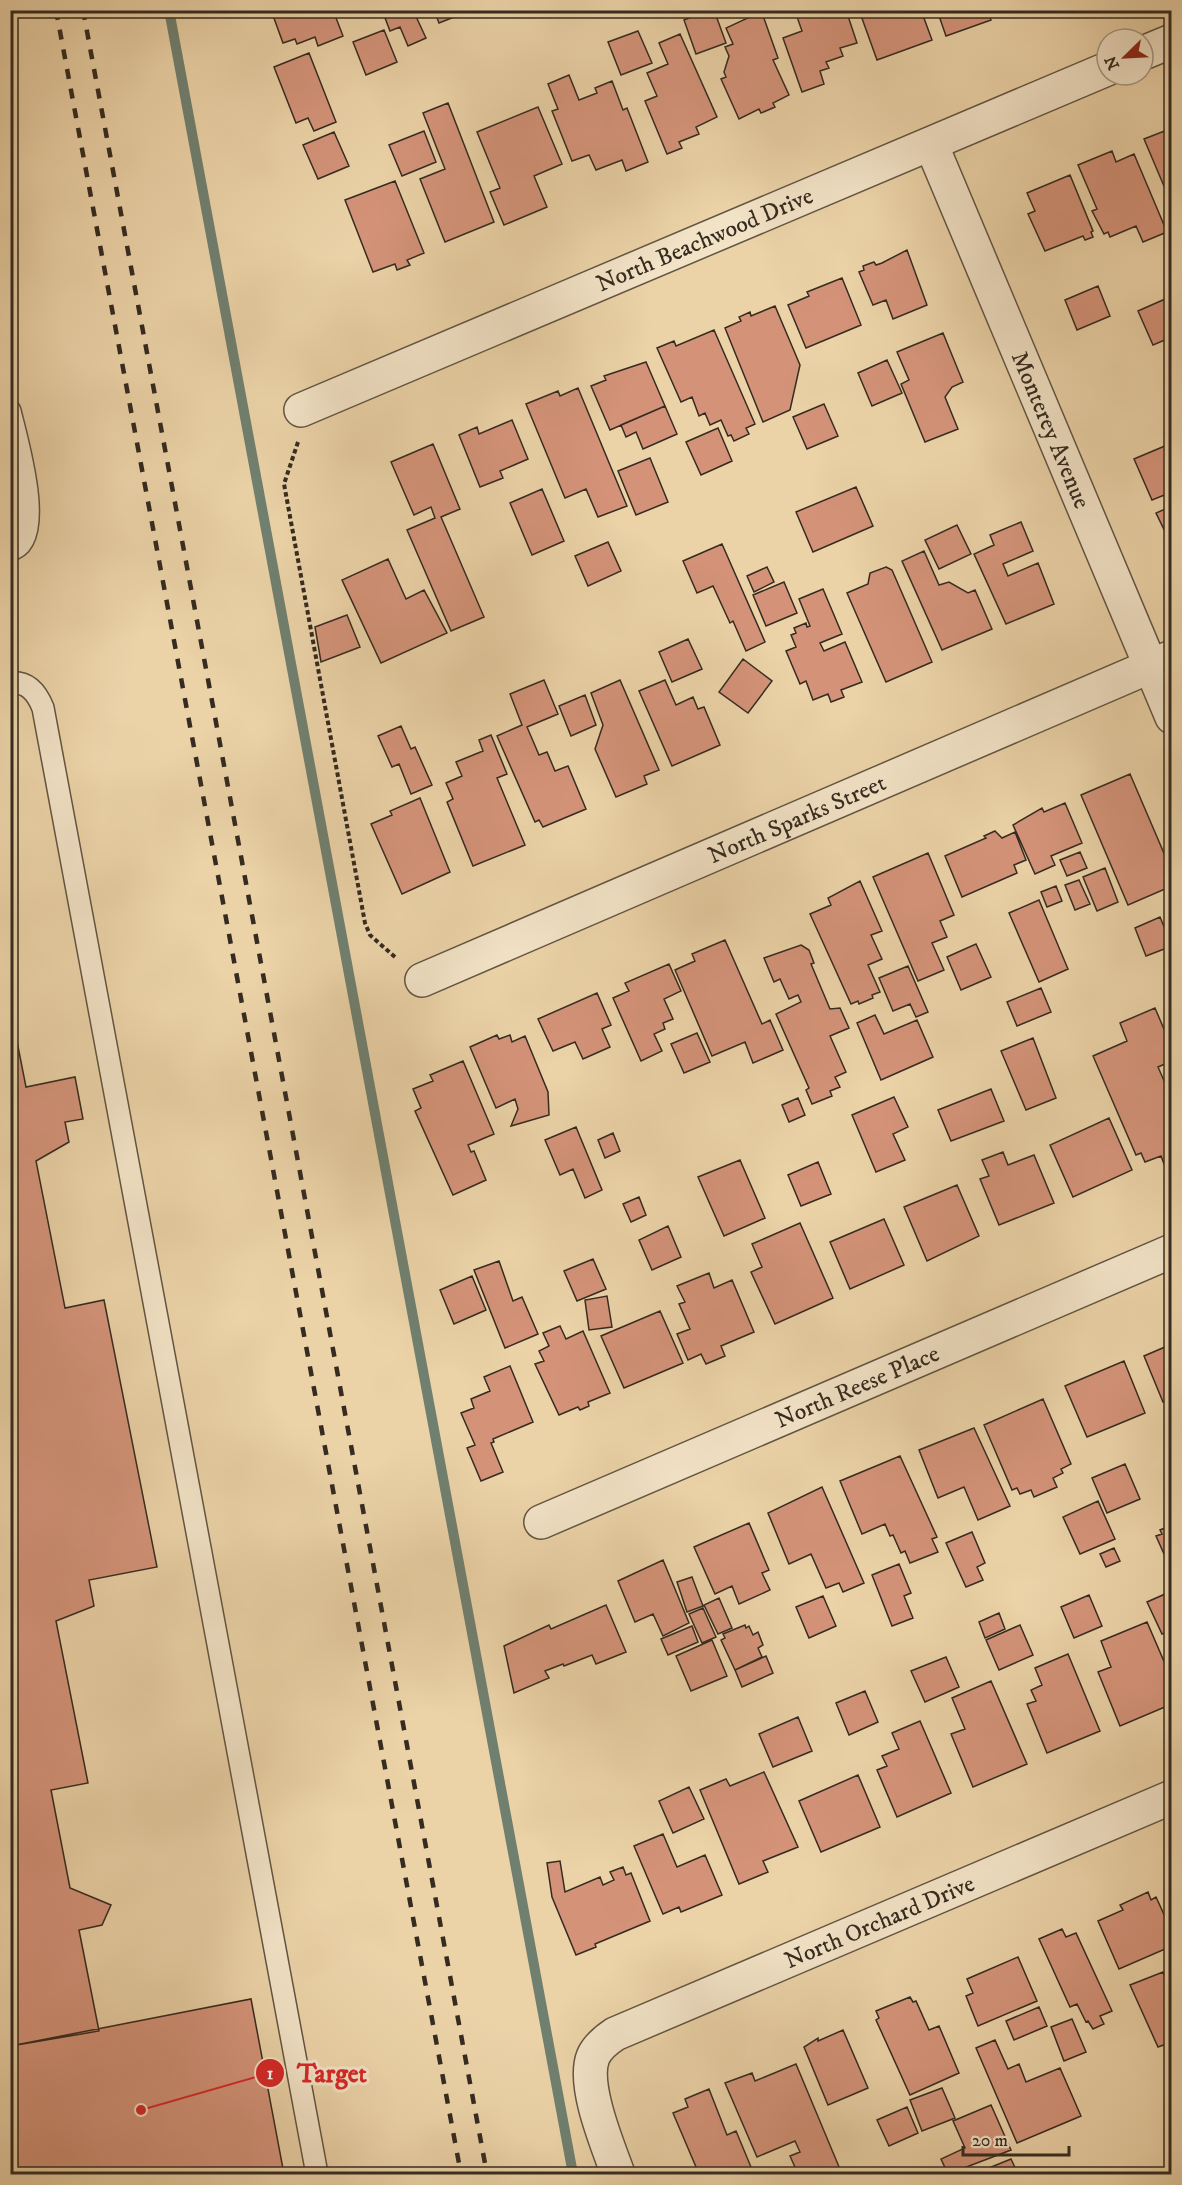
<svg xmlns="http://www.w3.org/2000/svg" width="1182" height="2185" viewBox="0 0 1182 2185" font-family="'IM FELL DW Pica',serif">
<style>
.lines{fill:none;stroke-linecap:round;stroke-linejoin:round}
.stream{stroke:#708070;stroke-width:10}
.building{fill:#d49379;stroke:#352b20;stroke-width:1.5}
.lane-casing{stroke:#625542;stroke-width:24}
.street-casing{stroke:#625542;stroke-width:36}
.path{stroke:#352b20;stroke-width:4;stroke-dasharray:4.5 3;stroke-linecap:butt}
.lane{stroke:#f2e2c6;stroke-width:21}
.street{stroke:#f2e2c6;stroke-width:33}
.rail{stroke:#352b20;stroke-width:4.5;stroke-dasharray:10 10;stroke-linecap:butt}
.labels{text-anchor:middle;stroke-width:6;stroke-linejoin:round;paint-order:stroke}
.street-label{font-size:24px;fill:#352b20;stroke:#f2e2c6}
.leader{fill:none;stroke:#d62828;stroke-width:2}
.callout-dot{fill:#d62828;stroke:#f2e2c6;stroke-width:2}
.mark-label{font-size:18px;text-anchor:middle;font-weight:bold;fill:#fff}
.callout-label{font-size:26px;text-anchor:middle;font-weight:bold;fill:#d62828;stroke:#f2e2c6;stroke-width:6;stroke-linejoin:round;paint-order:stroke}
</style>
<rect width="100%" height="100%" fill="#ebd2a7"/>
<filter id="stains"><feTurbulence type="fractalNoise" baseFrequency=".00333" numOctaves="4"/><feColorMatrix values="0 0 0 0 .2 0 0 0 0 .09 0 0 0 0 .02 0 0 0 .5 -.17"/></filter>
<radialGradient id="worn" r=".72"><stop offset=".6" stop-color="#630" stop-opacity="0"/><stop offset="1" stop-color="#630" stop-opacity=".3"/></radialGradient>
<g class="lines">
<path class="stream" d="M169,10l404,2164"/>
</g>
<path class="building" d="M271,10h62l10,26 -25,10 -3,-9 -18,7 -2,-5 -12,4z
M382,10h31l13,28 -18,8 -8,-19 -10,4z
M434,10h38l-33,13z
M709,10h5l12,33 -30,11 -12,-34z
M754,10h7l17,48 -5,2 16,35 -16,8 2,4 -14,6 -2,-4 -20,10 -18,-40 5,-2 -2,-5 5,-16 -4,-9 8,-3 -7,-16 24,-11 -2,-4z
M846,10l11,33 -17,5 3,8 -17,6 3,6 -9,3 4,13 -22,8 -19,-54 19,-7 -7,-20z
M859,10h62l11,30 -55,20z
M937,10h50l4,10 -45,16z
M384,30l13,32 -31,13 -13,-33z
M638,31l14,32 -31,12 -13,-33z
M680,34l37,83 -21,10 3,7 -20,8 3,6 -15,6 -22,-53 12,-5 -10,-23 21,-9 -9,-21z
M309,53l27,69 -22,9 -6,-13 -12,5 -22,-56z
M569,75l10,25 18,-7 -2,-5 17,-7 11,29 4,-2 21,54 -22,9 -4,-11 -26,10 -7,-15 -17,6 -20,-50 6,-2 -10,-25z
M448,103l46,119 -49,20 -25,-63 25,-10 -22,-56z
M538,107l24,57 -28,12 13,31 -43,18 -14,-33 10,-4 -23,-56z
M1172,128v77l-28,-66z
M424,131l12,31 -34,14 -13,-31z
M334,132l15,34 -31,13 -15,-34z
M1112,151l4,11 18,-8 33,78 -24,10 -7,-16 -26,11 -2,-5 -4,2 -12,-23 5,-2 -19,-44z
M1070,175l23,56 -2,1 2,5 -8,3 -2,-4 -38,15 -17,-37 7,-3 -8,-18z
M395,181l29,72 -17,7 3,5 -13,5 -2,-6 -22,8 -28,-72z
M907,250l20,55 -34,14 -7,-19 -13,5 -14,-33 5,-2 -1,-4 11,-4 2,3 6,-2z
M842,278l19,47 -55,23 -18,-43 21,-9 -2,-4z
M1098,286l12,30 -33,14 -12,-30z
M1172,296v41l-19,8 -15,-34z
M775,306l25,59 -10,45 -27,12 -38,-94 16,-7 -2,-4 11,-5 1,4z
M714,330l41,94 -9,4 3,6 -15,7 -3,-6 -3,1 -7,-16 -11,5 -5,-12 -6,3 -7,-19 -11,5 -24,-54 17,-7 2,5z
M943,333l20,49 -11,5 -7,10 13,32 -33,13 -24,-58 8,-4 -12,-28z
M887,360l15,33 -30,13 -14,-33z
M646,362l19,44 -55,24 -19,-44 15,-6 -2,-4z
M578,388l49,118 -29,11 -12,-28 -21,9 -39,-94 32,-13 2,5z
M824,404l14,32 -31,13 -14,-32z
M665,406l12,28 -34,15 -7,-17 -10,5 -5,-12z
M512,420l16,39 -28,12 3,7 -23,9 -21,-52 18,-8 2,7z
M718,428l14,33 -31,14 -15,-33z
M1172,443v49l-20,8 -18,-41z
M433,444l27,65 -19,8 43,100 -33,14 -44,-101 28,-12 -4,-11 -17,8 -23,-53z
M650,458l18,44 -32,13 -18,-44z
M856,487l17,39 -60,26 -17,-40z
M542,489l22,52 -32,14 -22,-52z
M1172,506v40l-16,-33z
M1021,522l12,29 -30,13 5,12 30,-13 16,41 -48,20 -32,-70 20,-9 -4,-10z
M957,525l14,29 -32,15 -14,-29z
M608,542l13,29 -33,15 -13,-30z
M722,544l43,98 -19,9 -13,-30 -3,2 -17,-37 -16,7 -14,-32z
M924,551l15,34 10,-3 19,11 7,-3 17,39 -50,21 -40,-89z
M388,559l18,40 18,-9 23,43 -66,30 -39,-83z
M767,567l7,15 -20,10 -7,-16z
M886,567l6,3 40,92 -46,20 -39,-89 21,-9 2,-11z
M784,582l13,31 -31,13 -13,-31z
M823,589l19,45 -22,9 4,8 21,-9 17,40 -21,8 3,7 -13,5 -3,-8 -15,6 -7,-19 -6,3 -14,-33 10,-4 -5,-12 5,-2 -2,-5 12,-5 1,4 3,-1 -11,-27z
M347,615l13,32 -39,15 -6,-35z
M688,639l14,30 -30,13 -13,-30z
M743,659l29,22 -24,32 -29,-21z
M544,680l14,34 -31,13 12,28 8,-3 8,19 13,-5 18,43 -43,18 -4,-7 -4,2 -38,-86 25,-11 -12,-31z
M620,680l39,90 -15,6 3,8 -31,13 -21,-48 8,-24 -12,-32z
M665,680l11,25 17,-8 5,12 6,-2 16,38 -48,21 -33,-75z
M585,695l11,30 -25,11 -12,-30z
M401,726l10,23 4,-2 17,38 -21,9 -12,-30 -7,3 -14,-31z
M491,735l16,39 -10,4 28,67 -52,21 -26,-64 6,-3 -7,-16 16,-7 -6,-14 27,-11 -4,-11z
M1130,774l42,98v14l-44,19 -47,-110z
M420,798l30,74 -48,22 -31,-70 21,-9 -2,-4z
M1065,803l17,40 -31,13 4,9 -20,9 -22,-49 29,-17 2,4z
M995,831l7,7 13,-6 11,28 -12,5 3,8 -55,24 -17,-41 41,-18 -2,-2z
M1080,852l7,16 -20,8 -7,-16z
M928,853l26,62 -14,6 7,16 -15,6 12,27 -26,11 -45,-104z
M1105,868l13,34 -21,9 -14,-34z
M1079,880l11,24 -15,6 -10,-25z
M860,881l22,50 -11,4 11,24 -14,6 12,27 -8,3 1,3 -14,6 -1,-3 -7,3 -41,-90 21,-9 -3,-7z
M1056,886l6,15 -15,6 -6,-15z
M1039,900l29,69 -29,13 -30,-69z
M1160,917l12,29 -26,10 -11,-28z
M725,940l37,84 8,-4 13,30 -30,13 -8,-21 -33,14 -37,-86 20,-9 -3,-7z
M976,944l15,33 -30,13 -14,-33z
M801,945l8,5 5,13 -3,1 19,45 10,-1 9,20 -19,8 16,36 -11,5 5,10 -10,4 2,5 -20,8 -6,-14 3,-2 -33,-74 25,-12 -3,-7 -9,4 -9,-20 -6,3 -10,-24z
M669,964l12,27 -17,8 9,20 -10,4 2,6 -11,5 8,17 -21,10 -28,-63 16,-7 -4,-8z
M908,966l20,46 -12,5 -6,-13 -17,7 -14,-33z
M1041,988l10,24 -34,14 -10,-24z
M597,993l14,32 -9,4 8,18 -27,12 -8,-17 -22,9 -15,-32z
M10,1006l16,81 49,-10 8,42 -18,3 4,20 -33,19 29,147 39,-8 53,267 -68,13 5,26 -38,15 32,162 -37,7 19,98 41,17 -9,20 -23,5 20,101 -89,15z
M1155,1008l17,40v13l-14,6 14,32v62l-8,3 -3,-8 -16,6 -4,-9 -5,2 -43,-99 34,-15 -7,-18z
M875,1015l9,19 33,-14 16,37 -52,23 -24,-57z
M697,1033l13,29 -26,11 -13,-29z
M497,1035l2,4 11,-4 2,7 13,-6 23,56 1,23 -38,11 7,-17 -3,-10 -19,9 -26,-61z
M1033,1038l23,60 -30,12 -25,-59z
M463,1061l31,73 -26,11 3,7 3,-1 12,29 -33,15 -38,-84 6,-3 -8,-19 20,-8 -3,-6z
M991,1089l13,32 -53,20 -13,-31z
M894,1097l14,30 -15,7 12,26 -29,12 -24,-57z
M798,1098l7,17 -16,7 -7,-17z
M1109,1118l23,52 -59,27 -23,-52z
M576,1127l26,63 -17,8 -12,-29 -13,6 -15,-35z
M613,1133l7,18 -15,7 -7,-18z
M1003,1152l5,13 26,-10 20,48 -55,22 -19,-46 9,-3 -7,-16z
M740,1160l25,58 -41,18 -26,-59z
M818,1162l13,32 -30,12 -13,-31z
M957,1185l22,51 -52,25 -23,-54z
M639,1197l7,18 -15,7 -8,-18z
M884,1219l20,46 -54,24 -20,-47z
M800,1223l33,75 -58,26 -24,-52 11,-5 -10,-23z
M668,1226l13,31 -29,13 -13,-30z
M593,1259l13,30 -29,12 -13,-30z
M499,1261l14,40 9,-4 16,37 -33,14 -31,-78z
M709,1273l5,15 18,-8 22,52 -33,14 4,10 -19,8 -5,-10 -13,6 -11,-26 13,-5 -11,-25 6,-2 -8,-16z
M472,1276l14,34 -32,14 -14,-34z
M607,1296l5,31 -23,3 -4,-30z
M660,1311l23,52 -59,25 -23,-52z
M560,1326l6,13 17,-8 27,62 -22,9 1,4 -9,4 -2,-3 -19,8 -24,-51 9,-3 -5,-10 10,-5 -6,-13z
M1172,1344v54l-9,4 -19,-46z
M1124,1361l21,52 -58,24 -22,-51z
M510,1366l23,56 -40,17 1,3 -3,1 12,29 -22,9 -14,-33 8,-3 -14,-32 13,-5 -3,-9 19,-8 -6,-14z
M1043,1399l28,65 -10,5 2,4 -10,5 4,9 -23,10 -3,-7 -11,4 -3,-6 -5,2 -28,-65z
M974,1428l36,78 -32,14 -14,-33 -26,11 -19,-48z
M900,1456l37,81 -5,2 6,13 -28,11 -5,-12 -4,2 -8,-18 -3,1 -5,-12 -23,10 -22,-53z
M1125,1464l15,35 -33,14 -15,-35z
M822,1487l42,96 -21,9 -4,-9 -13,5 -15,-34 -22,10 -21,-51z
M1098,1501l17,38 -35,15 -17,-37z
M749,1523l20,47 -7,3 8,17 -31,14 -7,-18 -17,8 -21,-47z
M1172,1525v47l-16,-36 6,-2 -2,-4z
M972,1532l13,31 -8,4 6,13 -17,7 -20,-44z
M1114,1548l6,13 -14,6 -6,-13z
M663,1560l26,63 -26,13 -10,-22 -18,8 -17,-41z
M899,1564l12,29 -7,3 9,22 -21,8 -20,-51z
M692,1577l11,29 -16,6 -10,-30z
M1172,1591v39l-10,4 -15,-32z
M1089,1595l13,31 -28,12 -13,-31z
M823,1596l13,30 -27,12 -13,-31z
M719,1598l13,30 -14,6 -14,-29z
M606,1605l20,47 -30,12 -4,-9 -28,11 -1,-2 -18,7 4,7 -35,15 -10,-47 45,-21 2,4z
M703,1608l13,29 -14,6 -13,-29z
M999,1613l6,16 -20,9 -6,-16z
M1147,1622l25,58v24l-52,22 -22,-54 13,-5 -10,-26z
M745,1625l1,3 3,-2 4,9 5,-3 5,13 -5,3 4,9 -27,13 -14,-30 4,-2 -2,-4z
M1020,1625l13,30 -34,15 -13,-30z
M692,1626l6,16 -30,13 -7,-16z
M712,1640l15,36 -36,15 -15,-35z
M1068,1654l32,77 -53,22 -20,-49 9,-3 -5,-11 11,-5 -7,-17z
M766,1656l7,17 -31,14 -7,-17z
M946,1657l13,30 -34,15 -14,-31z
M991,1681l36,83 -54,23 -22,-53 14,-5 -13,-31z
M865,1691l13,31 -29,13 -13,-32z
M798,1717l14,34 -39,16 -14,-33z
M920,1721l31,72 -54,24 -20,-47 10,-4 -5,-10 17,-7 -7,-16z
M764,1772l34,75 -35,14 5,11 -29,12 -39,-94 26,-11 4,7z
M858,1775l22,52 -59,25 -22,-51z
M689,1787l15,32 -31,14 -14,-32z
M663,1834l14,33 28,-12 17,40 -41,17 -2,-5 -16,7 -29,-68z
M560,1861l5,31 35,-15 3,8 11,-5 -4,-8 13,-5 3,8 5,-2 19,48 -55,23 1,3 -20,8 -24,-58 -5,-34z
M1148,1892l3,8 5,-3 16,35v14l-53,23 -21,-48 25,-11 -3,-5z
M1062,1929l4,8 10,-4 36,78 -12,5 4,8 -11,5 -5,-8 -2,1 -9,-18 -7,3 -31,-68z
M1018,1957l19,44 -59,25 -12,-30 7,-3 -6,-14z
M1163,1972l9,24v46l-14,5 -28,-62z
M910,1997l3,5 3,-1 13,29 10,-4 20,47 -49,22 -34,-75 3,-2 -3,-7z
M251,1999l33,175h-274v-128z
M1039,2007l8,19 -33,14 -8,-19z
M1072,2019l14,33 -22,9 -13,-34z
M843,2030l25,58 -40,17 -24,-58 14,-9v3z
M995,2040l13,29 11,-5 7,18 34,-14 21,48 -64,27 -41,-95z
M796,2064l46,110h-44l-8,-18 10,-4 -5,-11 -38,16 -32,-74 27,-10 3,8z
M942,2088l13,30 -33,13 -12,-31z
M709,2089l18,46 9,-4 15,36 -17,7h-35l-26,-61 15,-6 -3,-8z
M991,2105l20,45 -63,24 -7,-15 24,-11 -12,-27z
M907,2107l11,26 -29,13 -12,-26z
M1011,2159l7,15h-44z"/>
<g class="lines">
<g class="lane-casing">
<path id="lane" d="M10,411c6,26 38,131 0,139
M10,683c18,-2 27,10 33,25l274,1466"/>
</g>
<g class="street-casing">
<g id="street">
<path d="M1143,53l29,-12"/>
<path id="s1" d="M931,144l241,573"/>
<path id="s2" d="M301,410l806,-341"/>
<path id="s3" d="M422,980l750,-323"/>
<path id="s4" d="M541,1522l631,-271"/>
<path id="s5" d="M618,2174c-10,-28 -36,-89 -25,-117 4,-10 13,-17 22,-23l557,-237"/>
</g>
</g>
<path class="path" d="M298,442l-14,42 81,439 5,12 26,23"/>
<use href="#lane" class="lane"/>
<use href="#street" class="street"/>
<path class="rail" d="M56,10l405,2164
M83,10l404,2164"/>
</g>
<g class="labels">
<g class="street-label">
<text dy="8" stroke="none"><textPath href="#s2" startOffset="438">North Beachwood Drive</textPath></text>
<text dy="8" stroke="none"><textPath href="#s1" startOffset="310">Monterey Avenue</textPath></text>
<text dy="8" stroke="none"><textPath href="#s3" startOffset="408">North Sparks Street</textPath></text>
<text dy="8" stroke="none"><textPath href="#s4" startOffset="344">North Reese Place</textPath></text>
<text dy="8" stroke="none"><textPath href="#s5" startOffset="441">North Orchard Drive</textPath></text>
</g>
</g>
<path class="leader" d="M141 2110L270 2073"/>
<g class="callout-dot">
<circle cx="141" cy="2110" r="6"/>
<circle cx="270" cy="2073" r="15"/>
</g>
<g class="mark-label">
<text x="270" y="2079">1</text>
</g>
<g class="callout-label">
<text x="332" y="2082">Target</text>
</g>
<rect width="1182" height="2185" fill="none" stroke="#ebd2a7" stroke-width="36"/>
<rect x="12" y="12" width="1158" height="2161" fill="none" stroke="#352b20" stroke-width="3"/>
<rect x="18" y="18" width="1146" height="2149" fill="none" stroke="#352b20" stroke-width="1.5"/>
<g transform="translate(1125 57) rotate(246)"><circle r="28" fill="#f2e2c6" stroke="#a69984" stroke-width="1.5"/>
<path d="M0-4.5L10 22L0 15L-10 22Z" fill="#8f2418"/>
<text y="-9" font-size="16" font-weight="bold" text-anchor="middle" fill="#352b20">N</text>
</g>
<path d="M963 2146v9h106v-9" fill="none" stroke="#352b20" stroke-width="3"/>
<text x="972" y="2146" font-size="18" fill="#352b20" stroke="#f2e2c6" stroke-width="4.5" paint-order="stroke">20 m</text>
<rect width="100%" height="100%" filter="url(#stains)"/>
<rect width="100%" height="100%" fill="url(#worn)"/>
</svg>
